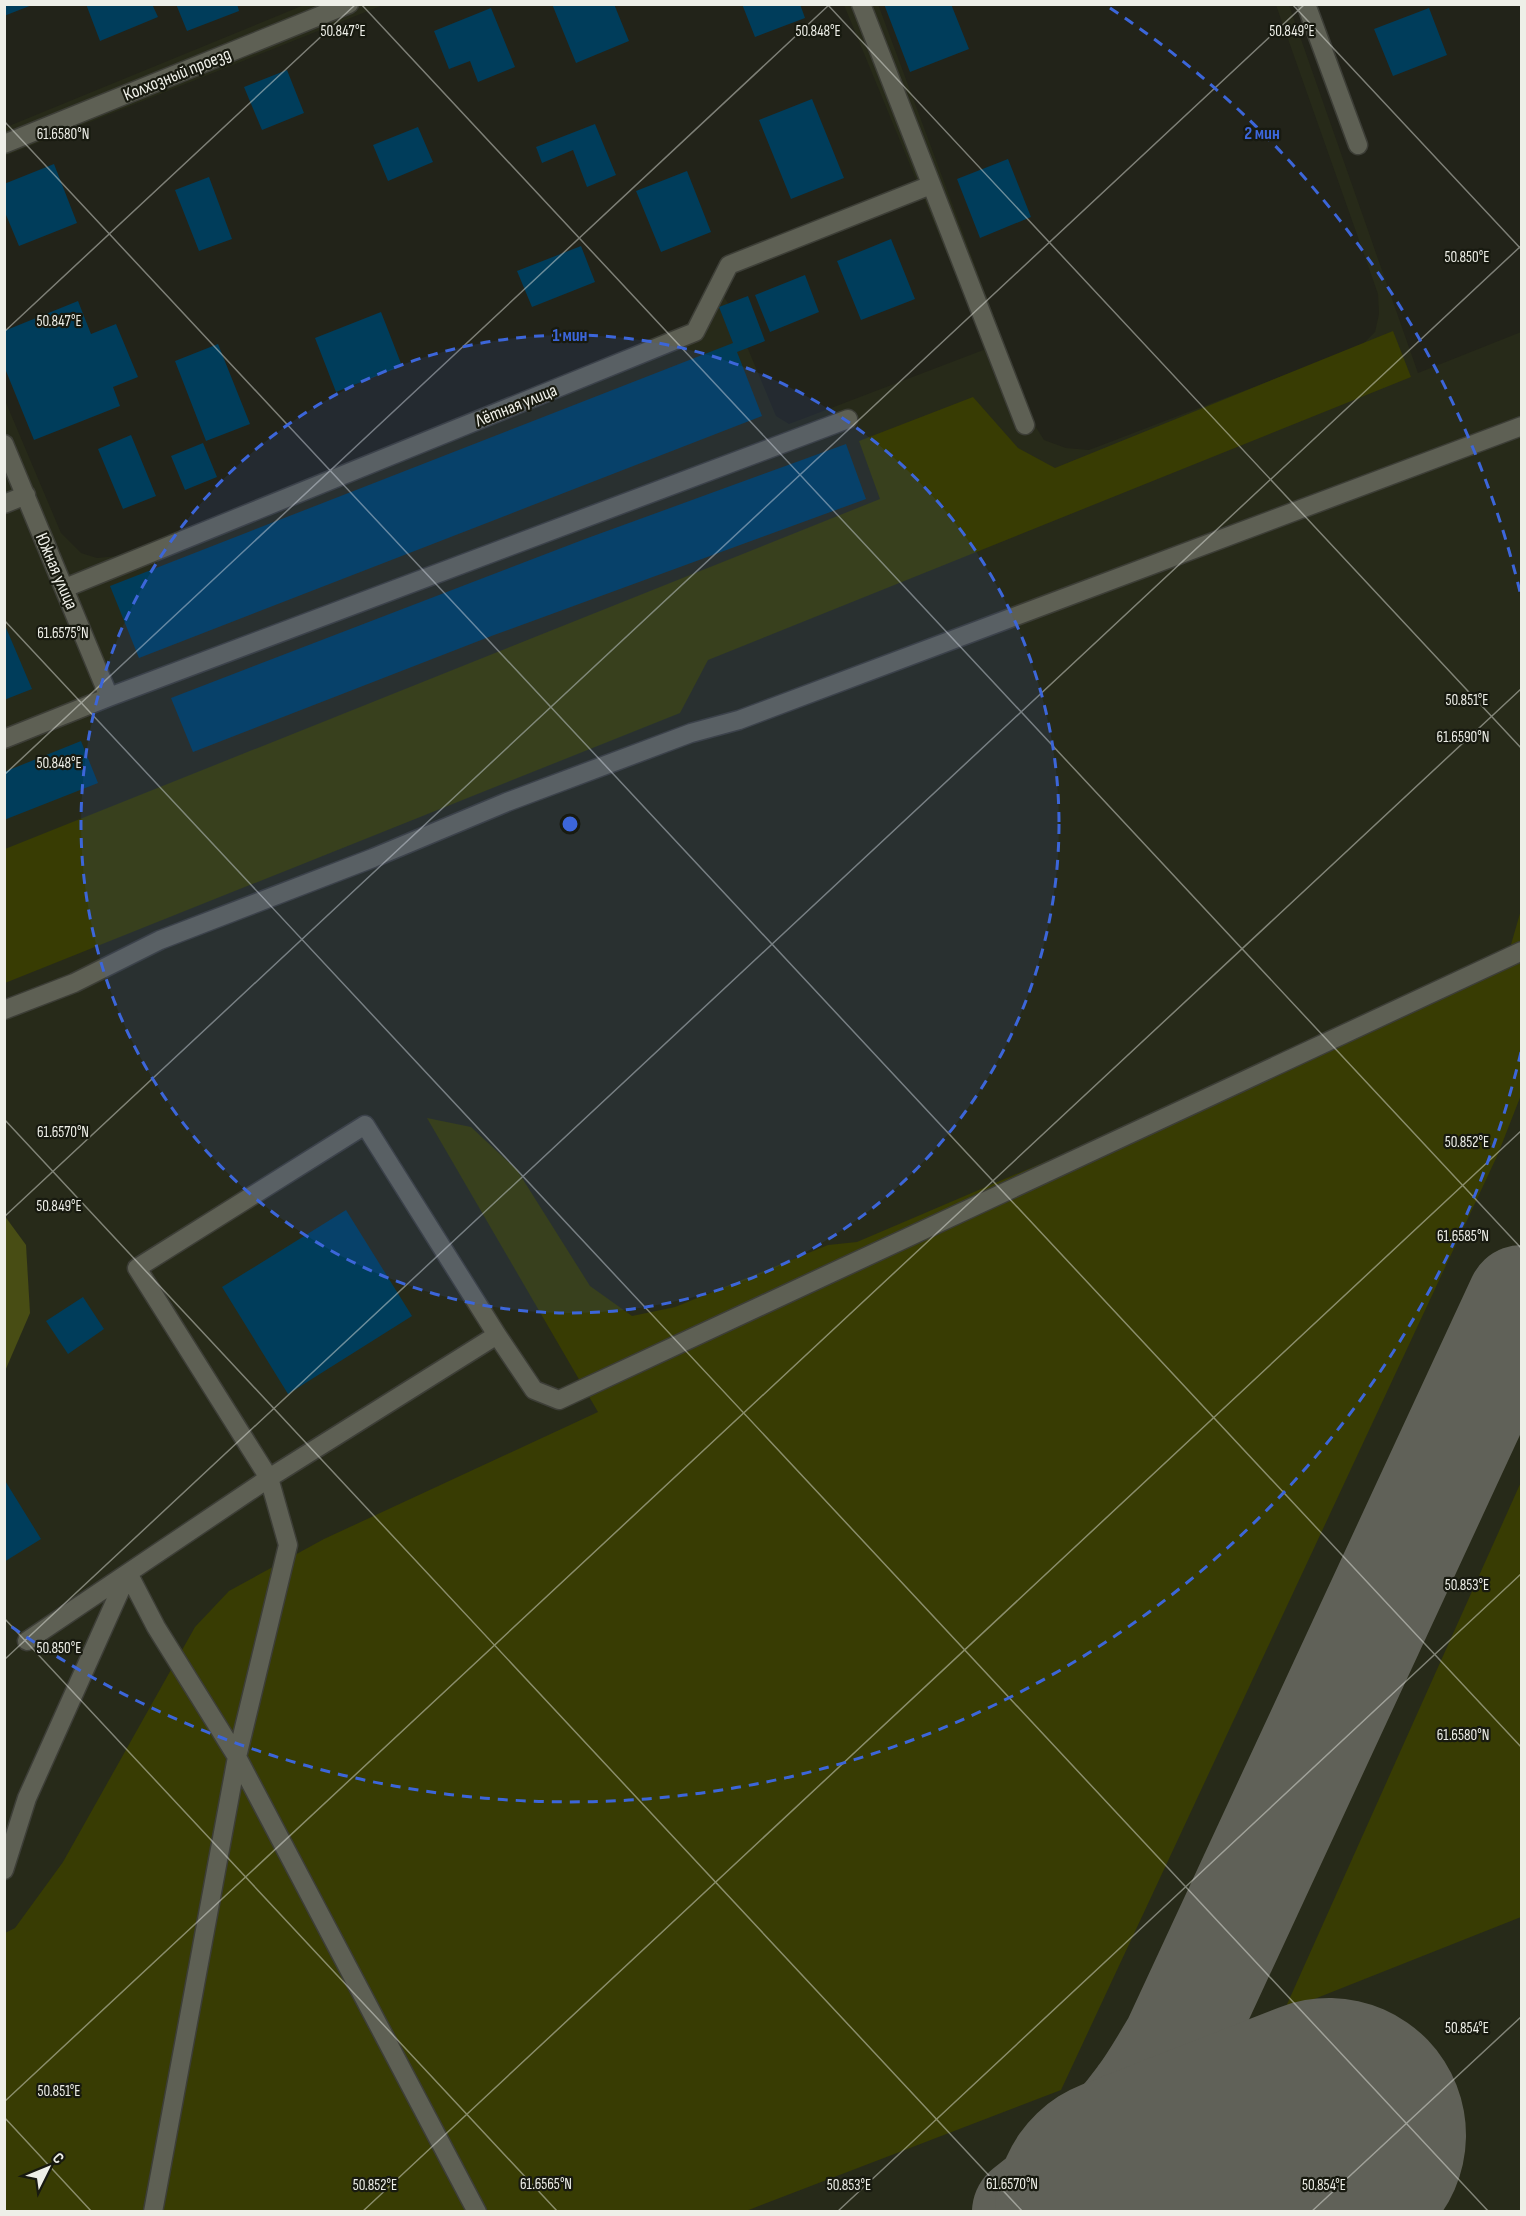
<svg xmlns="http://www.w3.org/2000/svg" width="1526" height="2216" viewBox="0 0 1526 2216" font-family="'Sofia Sans Condensed',sans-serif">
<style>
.built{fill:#272a19}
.green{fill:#383c03}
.forest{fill:#484d14}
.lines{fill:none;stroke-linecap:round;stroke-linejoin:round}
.taxiway{stroke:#606158;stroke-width:110}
.runway{stroke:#606158;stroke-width:274}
.building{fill:#003d5b}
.minor-casing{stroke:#3d3e37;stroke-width:21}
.minor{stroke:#5e6054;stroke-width:18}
.ticks{fill:none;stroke:#eeefe8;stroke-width:1.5;stroke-opacity:0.45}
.ring{fill:none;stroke:#3c66da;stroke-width:3;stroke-dasharray:10 8}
.labels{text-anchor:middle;stroke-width:4.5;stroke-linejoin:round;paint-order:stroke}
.street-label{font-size:18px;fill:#eeefe8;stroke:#181a10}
.ticks-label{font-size:15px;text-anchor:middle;fill:#eeefe8;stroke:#181a10;stroke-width:4.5;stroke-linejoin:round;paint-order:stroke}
.centre{fill:#3c66da;stroke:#181a10;stroke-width:3}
.ring-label{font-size:18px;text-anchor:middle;font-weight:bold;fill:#3c66da;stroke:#181a10;stroke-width:4.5;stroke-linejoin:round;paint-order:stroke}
</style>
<rect width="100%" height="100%" fill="#222319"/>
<path class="built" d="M878,4l156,420 10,16 22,8 23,2 272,-104 14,-14 4,-18 -1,-20 -102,-289h13l129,368 103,-41v1879h-1516l-1,-1813 57,135 20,20 16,5 20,-2 550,-222 17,-7 32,-32 8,2 7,11 45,108 13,8 197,-75 -142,-344z
M304,5h79l-378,151 -1,-28z"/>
<path class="green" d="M1393,331l18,46 -703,283 -28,53 -675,270v-134l875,-350 -21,-58 114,-44 45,51 37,20z
M1521,910v185l-23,59 -437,936 -315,121 -741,1v-279l10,-5 48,-66 132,-235 34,-36 95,-52 274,-127 -171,-294 44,9 46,43 73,116 42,30 43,-9 153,-62 29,-3 631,-269 22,-25z
M1521,1482v435l-237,94z"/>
<path class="forest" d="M4,1215l22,30 4,68 -25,58z"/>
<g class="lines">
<path class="taxiway" d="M1027,2212c43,-34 83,-69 115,-113 13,-17 24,-37 35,-55l345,-744"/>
<path class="runway" d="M1132,2212l197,-77"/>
</g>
<path class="building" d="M4,4h28v1l-28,11z
M86,4h66l6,13 -58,24z
M176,4h61l2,7 -52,20z
M552,4h62l15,37 -53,22z
M742,4h58l5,14 -50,19z
M884,4h67l18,45 -59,23z
M491,8l24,59 -37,15 -8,-21 -21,8 -15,-38z
M1429,8l18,47 -54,21 -19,-47z
M287,70l17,43 -42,17 -18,-43z
M812,99l32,79 -53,21 -32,-79z
M595,124l21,51 -29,12 -14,-37 -31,13 -6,-16z
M418,127l15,35 -45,19 -15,-36z
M1008,159l23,58 -51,21 -23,-59z
M54,164l23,59 -58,23 -15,-36v-26z
M687,171l24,61 -50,20 -25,-61z
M209,177l23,62 -33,12 -24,-61z
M891,239l24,60 -54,21 -24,-59z
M581,246l14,36 -63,25 -15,-36z
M805,275l14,37 -49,20 -15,-37z
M748,296l17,45 -28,11 25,64 -623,242 -29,-72 623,-243 -14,-36z
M78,301l13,33 25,-10 22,53 -25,10 7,19 -86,34 -30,-74v-35z
M381,312l21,54 -66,26 -21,-54z
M218,344l32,80 -44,17 -31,-80z
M131,435l25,61 -33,13 -25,-60z
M203,443l14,34 -32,13 -14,-34z
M846,444l20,55 -372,136 -301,117 -22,-54 414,-159z
M4,623l28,66 -28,11z
M81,741l17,42 -94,37v-48z
M346,1210l66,106 -124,78 -66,-107z
M83,1297l21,32 -36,25 -22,-33z
M4,1479l37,60 -37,23z"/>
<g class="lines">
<g class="minor-casing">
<path id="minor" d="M861,4l164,421
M1306,4l52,141
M4,144l345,-140
M4,444l105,253
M4,504l22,-9
M65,588l630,-256 34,-67 202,-80
M4,739l105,-42 739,-278
M4,1010l70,-27 86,-43 213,-82 134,-56 184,-69 48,-13 783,-294
M365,1125l132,210 -228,143 -132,-210z
M497,1335l37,55 25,10 963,-449
M128,1573l28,54 81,130 240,455
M27,1641l242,-163 19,67 -51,212 -84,455
M4,1870l23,-72 101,-225"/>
</g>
<use href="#minor" class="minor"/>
</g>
<path class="ticks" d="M361,4l1161,1245M827,4l695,745M1292,4l230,246M4,121l1518,1627M4,332l352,-328M4,620l1485,1592M4,775l826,-771M4,1119l1019,1093M4,1217l1301,-1213M4,1618l554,594M4,1660l1518,-1415M4,2102l1518,-1414M4,2117l88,95M362,2212l1160,-1082M837,2212l685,-639M1311,2212l211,-196"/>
<circle cx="570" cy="824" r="489" fill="#3c66da" fill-opacity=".12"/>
<g class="ring">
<circle cx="570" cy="824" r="489"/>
<path d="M1521 1052A978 978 0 0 1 9 1625M1110 8A978 978 0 0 1 1521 596"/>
</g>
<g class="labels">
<g class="street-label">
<text transform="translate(177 74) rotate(-22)" y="6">Колхозный проезд</text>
<text transform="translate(516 405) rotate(-22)" y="6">Лётная улица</text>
<text transform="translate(57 571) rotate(67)" y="6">Южная улица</text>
</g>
</g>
<g class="ticks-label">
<text x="343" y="36">50.847°E</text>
<text x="818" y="36">50.848°E</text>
<text x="1292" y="36">50.849°E</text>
<text x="63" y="139">61.6580°N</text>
<text x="1467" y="262">50.850°E</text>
<text x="59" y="326">50.847°E</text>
<text x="63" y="638">61.6575°N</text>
<text x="1467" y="705">50.851°E</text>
<text x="1463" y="742">61.6590°N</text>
<text x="59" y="768">50.848°E</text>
<text x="63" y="1137">61.6570°N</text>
<text x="1467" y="1147">50.852°E</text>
<text x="59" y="1211">50.849°E</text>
<text x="1463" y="1241">61.6585°N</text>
<text x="1467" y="1590">50.853°E</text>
<text x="59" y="1653">50.850°E</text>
<text x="1463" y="1740">61.6580°N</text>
<text x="1467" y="2033">50.854°E</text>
<text x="59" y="2096">50.851°E</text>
<text x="546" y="2189">61.6565°N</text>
<text x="1012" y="2189">61.6570°N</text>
<text x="375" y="2190">50.852°E</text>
<text x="849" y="2190">50.853°E</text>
<text x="1324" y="2190">50.854°E</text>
</g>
<circle cx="570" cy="824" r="9" class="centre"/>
<g class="ring-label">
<text x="1262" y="139">2 мин</text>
<text x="570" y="341">1 мин</text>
</g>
<rect width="1526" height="2216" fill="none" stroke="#eeefe8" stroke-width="12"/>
<g transform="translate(48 2168) rotate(47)" stroke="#181a10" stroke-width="4.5" paint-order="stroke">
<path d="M0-4.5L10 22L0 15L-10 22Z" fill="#eeefe8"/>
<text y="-9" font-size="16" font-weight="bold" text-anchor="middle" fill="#eeefe8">С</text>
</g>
</svg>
